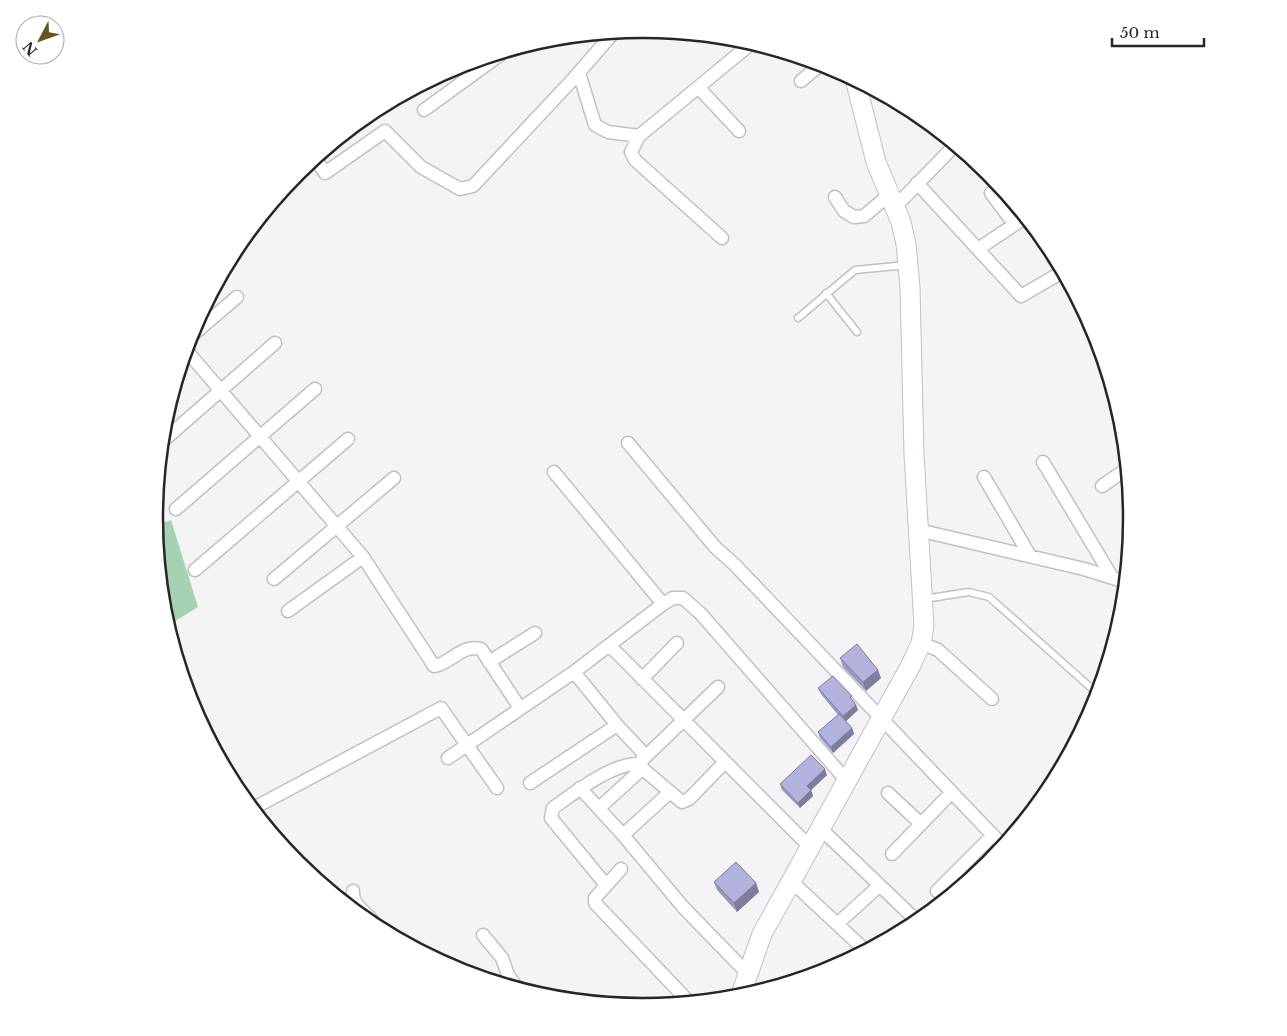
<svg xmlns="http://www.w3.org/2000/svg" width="1287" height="1036" viewBox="0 0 1287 1036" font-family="'Libre Baskerville',serif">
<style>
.green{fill:#a5d2b3}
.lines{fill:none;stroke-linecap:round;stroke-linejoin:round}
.lane-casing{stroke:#c1c1c3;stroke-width:9}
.street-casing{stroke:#c1c1c3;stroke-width:15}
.secondary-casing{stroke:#c1c1c3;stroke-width:21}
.lane{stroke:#fff;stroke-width:6}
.street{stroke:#fff;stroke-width:12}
.secondary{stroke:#fff;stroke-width:19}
.wall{fill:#9a99c0}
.shaded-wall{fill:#7d7d9c}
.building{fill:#b3b2df;stroke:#7d7d9c}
.rim{fill:none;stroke:#262627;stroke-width:2.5}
</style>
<rect width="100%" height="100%" fill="#f4f4f7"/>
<path class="green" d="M171,520l27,87 -31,19 -3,-13 -9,-87z"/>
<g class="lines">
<g class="lane-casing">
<path id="lane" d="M826,293l31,39
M798,318l57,-48 52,-5
M924,599l45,-7 20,5 110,98"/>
</g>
<g class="street-casing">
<path id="street" d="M579,73l16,52 13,7 31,4 114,-94
M801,81l21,-18
M699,88l40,43
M424,110l80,-58
M639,136l-8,16 4,8 87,78
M315,158l10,15 60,-42 36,36 39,22 13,-3 102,-109 39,-45
M917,183l104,113 43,-25
M991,193l23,31
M835,197l9,14 10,6 10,-1 26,-22
M895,207l61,-63
M978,249l48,-32
M189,338l48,-41
M186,350l177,207 71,109c18,-3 27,-22 47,-17l39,59
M164,440l111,-97
M628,443l87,104 20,18 269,282
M1043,462l69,115
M554,472l109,132
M984,477l46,79
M1102,486l26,-18
M176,509l139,-120
M918,530l166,39 42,13
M195,570l153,-131
M274,579l120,-101
M288,611l75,-54
M921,643l17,7 54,49
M610,646l201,202
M489,662l46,-29
M574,672l89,-68 10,-6h10l18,16 146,167
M642,679l35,-36
M448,758l126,-86 43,53 29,31
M641,761l77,-74
M530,783l87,-58
M580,788l43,47 60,72 65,67
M888,793l33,31
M599,808l44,-40
M252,809l189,-101 56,80
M821,829l97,93
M623,835l47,-43
M892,854l60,-62
M621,869l-26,29v5l95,100
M791,881l75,70
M606,885l-55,-67 2,-10c21,-15 58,-44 84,-44l45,38 7,-3 36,-37
M353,891c-2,17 19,22 24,37
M937,891l56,-56
M837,924l42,-38
M483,935l19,23 6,17 10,14"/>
</g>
<g class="secondary-casing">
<path id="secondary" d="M740,997l22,-63 149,-269 10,-22 3,-17 -10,-172 -4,-166 -4,-44 -5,-22 -25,-60 -21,-83"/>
</g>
<use href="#lane" class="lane"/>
<use href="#street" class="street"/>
<use href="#secondary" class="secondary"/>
</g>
<path class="wall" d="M840,658l41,20 -15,13 -23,-24z
M818,688l36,14 2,3 2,5 -12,11 6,7 2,6 -21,19 -13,-15 -2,-6 20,-17 -17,-21z
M827,775l-16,15 2,6 -13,12 -18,-18 -2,-6z
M714,882l42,1 3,9 -22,20 -20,-22z"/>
<path class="shaded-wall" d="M878,670l3,8 -15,13 -3,-9z
M856,705l2,5 -13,12 -2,-6z
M852,728l2,6 -21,19 -2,-6z
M825,769l2,6 -18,17 -2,-6z
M811,790l2,6 -13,12 -2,-5z
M756,883l3,9 -22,20 -3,-9z"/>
<path class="building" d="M857,644l21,26 -15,12 -23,-24z
M833,676l19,20 -2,1 6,8 -13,11 -25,-28z
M839,714l13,14 -21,19 -13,-15z
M811,755l14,14 -18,17 4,4 -13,13 -18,-19z
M736,862l20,21 -22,20 -20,-21z"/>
<path d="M0 0H1287V1036H0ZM163 518a480 480 0 1 1 960 0a480 480 0 1 1-960 0Z" fill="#fff" fill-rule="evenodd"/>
<path class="rim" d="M163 518a480 480 0 1 1 960 0a480 480 0 1 1-960 0Z"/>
<g transform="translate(40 40) rotate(229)"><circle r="24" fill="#ffffff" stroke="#a8a8a9"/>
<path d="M0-4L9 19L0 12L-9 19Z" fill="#645421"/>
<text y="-8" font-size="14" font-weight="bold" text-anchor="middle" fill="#262627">N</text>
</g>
<path d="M1112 38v8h92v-8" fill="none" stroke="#262627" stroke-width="2.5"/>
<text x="1120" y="38" font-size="15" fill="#262627" stroke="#ffffff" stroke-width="4" paint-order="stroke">50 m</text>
</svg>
